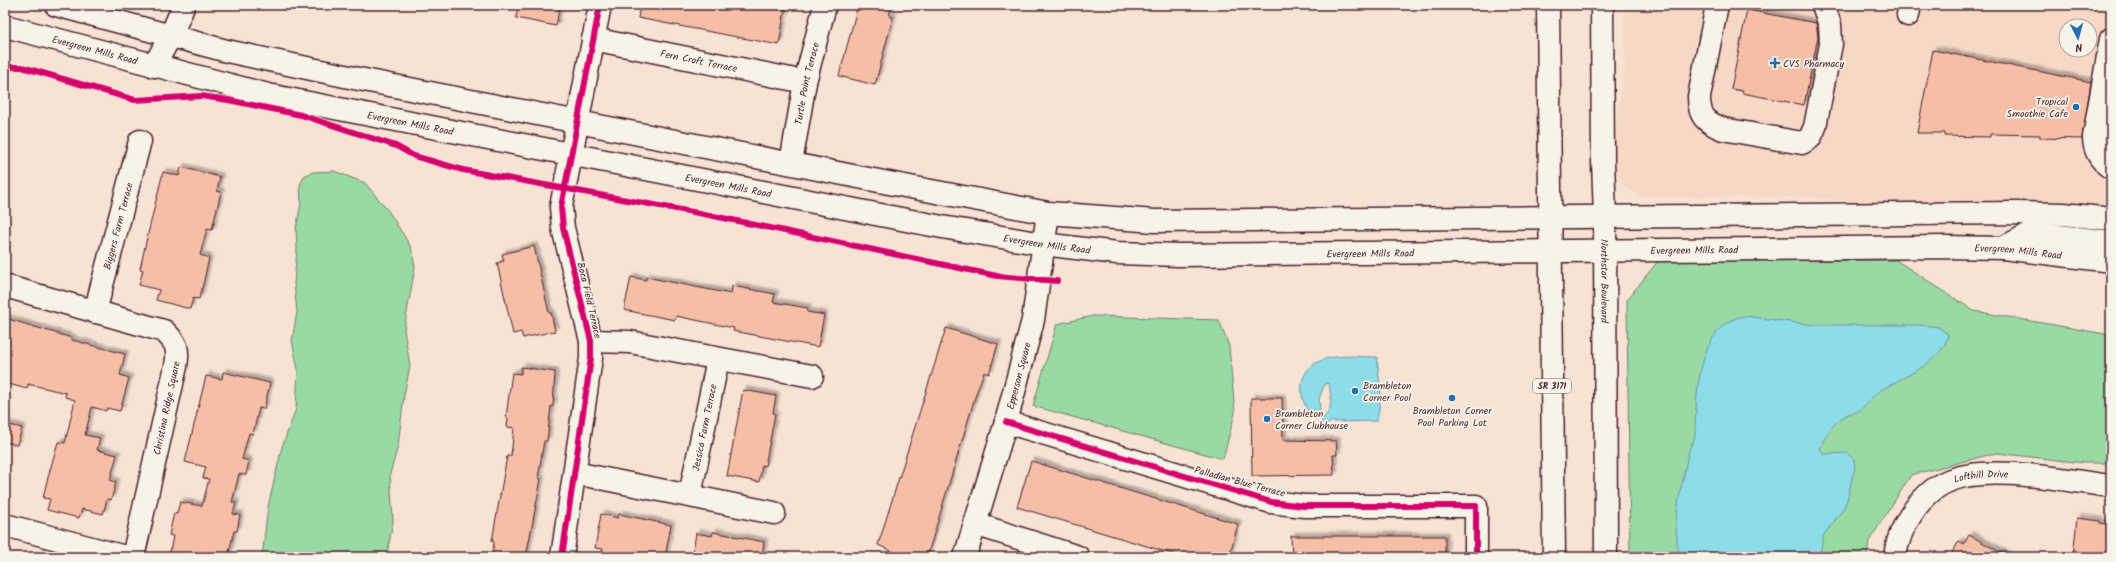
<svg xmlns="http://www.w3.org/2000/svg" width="2116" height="562" viewBox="0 0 2116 562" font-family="Kalam,sans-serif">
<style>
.built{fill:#f6d8c6;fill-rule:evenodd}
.green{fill:#99daa4;stroke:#727c68}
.water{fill:#8ddde9;stroke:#72919d}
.building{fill:#f5bfa7;stroke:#4a1f2b;filter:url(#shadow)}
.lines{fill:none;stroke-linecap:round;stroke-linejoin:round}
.minor-casing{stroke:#4a1f2b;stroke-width:25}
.major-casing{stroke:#4a1f2b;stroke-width:25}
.minor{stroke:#f7f3e8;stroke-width:22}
.major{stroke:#f7f3e8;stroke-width:22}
.cycleway-casing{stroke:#f7f3e8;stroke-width:8}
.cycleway{stroke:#d6006c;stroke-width:6}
.poi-dot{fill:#1f6fb2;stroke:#f7f3e8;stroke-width:1.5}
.labels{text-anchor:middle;stroke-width:3.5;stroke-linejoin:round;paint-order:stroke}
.shield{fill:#f7f3e8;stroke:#7e5f64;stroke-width:1}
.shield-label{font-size:9px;font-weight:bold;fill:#4a1f2b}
.street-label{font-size:10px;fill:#4a1f2b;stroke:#f7f3e8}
.poi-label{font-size:10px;fill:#4a1f2b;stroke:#f7f3e8;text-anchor:start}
</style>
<defs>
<filter id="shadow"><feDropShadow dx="3.5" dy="-3.5" stdDeviation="1" flood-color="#0004"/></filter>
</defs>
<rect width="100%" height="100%" fill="#f6e3d4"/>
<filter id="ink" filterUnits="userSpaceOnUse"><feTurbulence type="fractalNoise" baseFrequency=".025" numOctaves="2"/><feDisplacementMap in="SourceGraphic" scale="8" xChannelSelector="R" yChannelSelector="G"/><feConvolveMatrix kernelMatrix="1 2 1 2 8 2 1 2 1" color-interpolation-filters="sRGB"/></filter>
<g filter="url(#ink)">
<path class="built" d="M1624,5h487v205l-221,-6 -86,-7h-164l-17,-12 -10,-16v-24l12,-79zM2066,26h24v24h-24z"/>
<path class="green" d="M334,171l31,12 24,29 22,35 4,20 -11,62 6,37 -6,29 -6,51 -8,28 3,47 -6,34 -1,2h-124l6,-50 14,-60 14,-38 2,-40 -6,-28 5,-29 -3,-29 3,-34 -1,-20 5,-26 -1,-18 4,-9 9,-4z
M1896,260l78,51 137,24v128h-27l-88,-10 -85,22 -42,66 -2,16h-237l-3,-257 31,-39z
M1093,316l126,4 10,26 6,67 -12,46 -190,-53 24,-82z"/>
<path class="water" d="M1745,316l69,9h110l14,2 10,7c-3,29 -50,44 -71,59 -7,5 -12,14 -20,19 -3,1 -6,1 -9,2 -14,7 -23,21 -28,35l4,5 23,-1 7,6 1,8 -8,33 -3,8 -21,28 -3,21h-141c-1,-11 -3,-22 -3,-33 1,-23 8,-47 12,-70 1,-7 7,-13 7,-20 1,-37 2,-111 50,-118z
M1377,357l4,39 -4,25 -46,1 -7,4 -3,-7c13,-7 10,-22 8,-35l-4,-1 -6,16 1,11 -12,1c-6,-10 -8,-22 -5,-32 10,-29 50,-22 74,-22z"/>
<path class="building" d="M518,5h42l-4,21 -40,-8z
M640,5h144l-1,4h2l-6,36 -141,-27z
M858,5h34l-3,11 4,1 -18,68 -36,-9z
M1747,10l69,13 2,14 -14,68 -62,-12 1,-2 -12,-2z
M1933,50l158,32 -9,57 -42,-1v-3l-50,-1v3l-45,-1v-3h-28z
M181,167l39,10 -3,14 4,1 -6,25 -3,13 -5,-1 -7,26 9,3 -6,27 -4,14 -6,-1 -3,11 -34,-9 3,-10 -20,-5 4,-15 -3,-1 6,-27 17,-70 16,4z
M534,246l15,67h2l4,18 -32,7 -2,-6 -8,2 -16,-71 7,-2 -2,-7z
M631,277l15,3v-3l85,17 1,-8 43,8 -2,8 35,6 -1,4 17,3 -6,32 -85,-16 1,-3 -58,-12 -1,4 -51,-10z
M5,318l67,20v2l53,14 -5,21 9,3 -9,33 -13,-3 -1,3 -14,-4 -7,28 15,3 -3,12 20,5 -7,25 6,2 -5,18 -4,-1 -4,15 -21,-5 -3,9 -32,-8 3,-11 -7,-1 4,-17 11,-39 7,1 10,-43 -10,-3 1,-4 -38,-9 -1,5 -22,-6z
M946,328l52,16 -9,30 -5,-2 -8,22 -49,163h-33l2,-4 -18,-8z
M521,367l34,5 -2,34h-2l-4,35h-3l-6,37 3,1 -15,78h-34l2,-15 -2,-1 15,-85h4l3,-28 -7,-1 1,-9 -2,-1 6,-44 9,1z
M223,372l47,11 -6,26 -5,-1 -6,26 -4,-1 -7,26 7,2 -3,14 -7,-1 -7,28 4,1 -3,11 7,1 -3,16h-3l-6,26h-59l4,-21 -4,-1 5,-22 3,1 3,-12 22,4 7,-27 -6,-1 3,-11 -21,-5 21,-86 16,3z
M743,390l33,6 -3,17 2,1 -10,52 -3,-1 -3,17 -32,-6z
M1251,398h31l1,42 53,1 1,14h-4l1,20 -82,1z
M5,424l17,4 -5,17 -12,-3z
M1031,461l207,63 -9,33h-46l-166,-50z
M601,514l17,4 1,-4 52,11 -6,32h-21l-14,-3v3h-29l2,-8 -8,-1z
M2077,518l23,3v2l11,2v32h-38z
M713,532l51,10 -2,15h-70l4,-24 16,3z
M1969,535l40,22h-59l9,-16 5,3z
M1291,536h154v21h-153z"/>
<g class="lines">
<g class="minor-casing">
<g id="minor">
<path d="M1717,5l-18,92c0,19 6,25 24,32l79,14 8,-5 5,-11 16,-83 -1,-19 -7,-20"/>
<path d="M1908,15l2,-10"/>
<path id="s1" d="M593,39l212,43"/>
<path d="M2111,39l-17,98c0,14 6,23 17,31"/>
<path d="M154,66l17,-31 13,-30"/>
<path id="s2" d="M791,163l14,-81 20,-77"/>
<path d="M5,286l159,45c13,12 15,18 12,35l-43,191"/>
<path id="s3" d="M95,312l45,-171"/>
<path d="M591,341l39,1 182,34"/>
<path d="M1006,422l265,80 33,4h172v51"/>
<path d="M575,473l199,40"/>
<path id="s4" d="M690,495l28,-136"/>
<path d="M975,524l103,33"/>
<path d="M5,525l120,32"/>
<path d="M562,557l29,-199v-17l-28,-113 -2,-21 39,-202"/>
<path id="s5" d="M965,557l41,-135 27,-102 15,-107"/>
<path id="s6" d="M1895,557c2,-17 9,-33 19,-47 7,-10 20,-23 32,-28 39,-19 122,-1 165,4"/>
</g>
</g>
<g class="major-casing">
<g id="major">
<path d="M56,5l171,46 132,28 535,105 154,29 107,8 862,-8 47,1 47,5"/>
<path d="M1548,5l6,552"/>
<path id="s7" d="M1602,5l1,157 2,54 1,341"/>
<path id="s8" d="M5,26l263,69 674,132 101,17 74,9 62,2 766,-8 58,1 108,13"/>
<path d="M2003,248l28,-15 80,9"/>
</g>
</g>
<use href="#minor" class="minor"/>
<use href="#major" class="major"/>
<g class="cycleway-casing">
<path id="cycleway" d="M5,67h17l113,33 66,-4 27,4 73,15 95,31 18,10 49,14 246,45 288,61 60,5
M1006,422l265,80 33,4h172v51
M562,557l29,-199v-17l-28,-113 -2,-21 39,-202"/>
</g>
<use href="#cycleway" class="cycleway"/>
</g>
</g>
<g class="poi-dot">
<path d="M1773 57h4v4h4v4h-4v4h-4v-4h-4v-4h4z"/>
<circle cx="2076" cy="107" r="4"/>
<circle cx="1355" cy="391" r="4"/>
<circle cx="1452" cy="398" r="4"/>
<circle cx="1267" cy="419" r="4"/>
</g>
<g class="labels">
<rect class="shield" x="1533" y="379" width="38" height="14" rx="3"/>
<g class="shield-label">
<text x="1552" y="389">SR 3171</text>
</g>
<g class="street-label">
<text dy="4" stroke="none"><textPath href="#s8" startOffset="93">Evergreen Mills Road</textPath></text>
<text dy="4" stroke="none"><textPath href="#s1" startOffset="108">Fern Croft Terrace</textPath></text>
<text dy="4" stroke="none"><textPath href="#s2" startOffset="81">Turtle Point Terrace</textPath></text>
<text dy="4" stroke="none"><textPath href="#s8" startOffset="417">Evergreen Mills Road</textPath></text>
<text dy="4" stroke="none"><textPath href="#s8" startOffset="741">Evergreen Mills Road</textPath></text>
<text dy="4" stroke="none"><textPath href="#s3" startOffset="89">Biggers Farm Terrace</textPath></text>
<text dy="4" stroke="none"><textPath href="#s8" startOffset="1065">Evergreen Mills Road</textPath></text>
<text dy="4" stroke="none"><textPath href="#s8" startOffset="1713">Evergreen Mills Road</textPath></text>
<text dy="4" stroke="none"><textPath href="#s8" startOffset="2037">Evergreen Mills Road</textPath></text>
<text dy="4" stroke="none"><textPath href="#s8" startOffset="1389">Evergreen Mills Road</textPath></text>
<text dy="4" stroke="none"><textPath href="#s7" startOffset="276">Northstar Boulevard</textPath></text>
<text transform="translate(590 300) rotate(77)" y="4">Boca Field Terrace</text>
<text dy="4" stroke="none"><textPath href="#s5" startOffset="189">Epperson Square</textPath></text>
<text transform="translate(166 408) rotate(-78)" y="4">Christina Ridge Square</text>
<text dy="4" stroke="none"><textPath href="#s4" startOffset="69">Jessica Farm Terrace</textPath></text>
<text dy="4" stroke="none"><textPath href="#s6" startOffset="130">Lofthill Drive</textPath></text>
<text transform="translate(1240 481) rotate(15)" y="4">Palladian Blue Terrace</text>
</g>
<g class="poi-label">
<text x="1783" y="67">CVS Pharmacy</text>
<text x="2068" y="105" text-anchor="end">Tropical<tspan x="2068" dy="12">Smoothie Cafe</tspan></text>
<text x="1363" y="389">Brambleton<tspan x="1363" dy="12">Corner Pool</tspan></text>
<text x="1452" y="414" text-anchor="middle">Brambleton Corner<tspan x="1452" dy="12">Pool Parking Lot</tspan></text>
<text x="1275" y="417">Brambleton<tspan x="1275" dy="12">Corner Clubhouse</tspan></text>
</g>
</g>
<rect width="2116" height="562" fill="none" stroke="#f7f3e8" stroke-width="20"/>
<rect x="10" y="10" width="2096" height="542" fill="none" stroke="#4a1f2b" stroke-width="1.5" filter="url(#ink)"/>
<g transform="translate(2078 38) rotate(174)"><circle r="19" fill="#f7f3e8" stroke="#b29e9c"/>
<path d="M0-3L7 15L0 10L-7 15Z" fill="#1f6fb2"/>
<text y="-6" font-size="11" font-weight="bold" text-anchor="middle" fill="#4a1f2b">N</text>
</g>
</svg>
